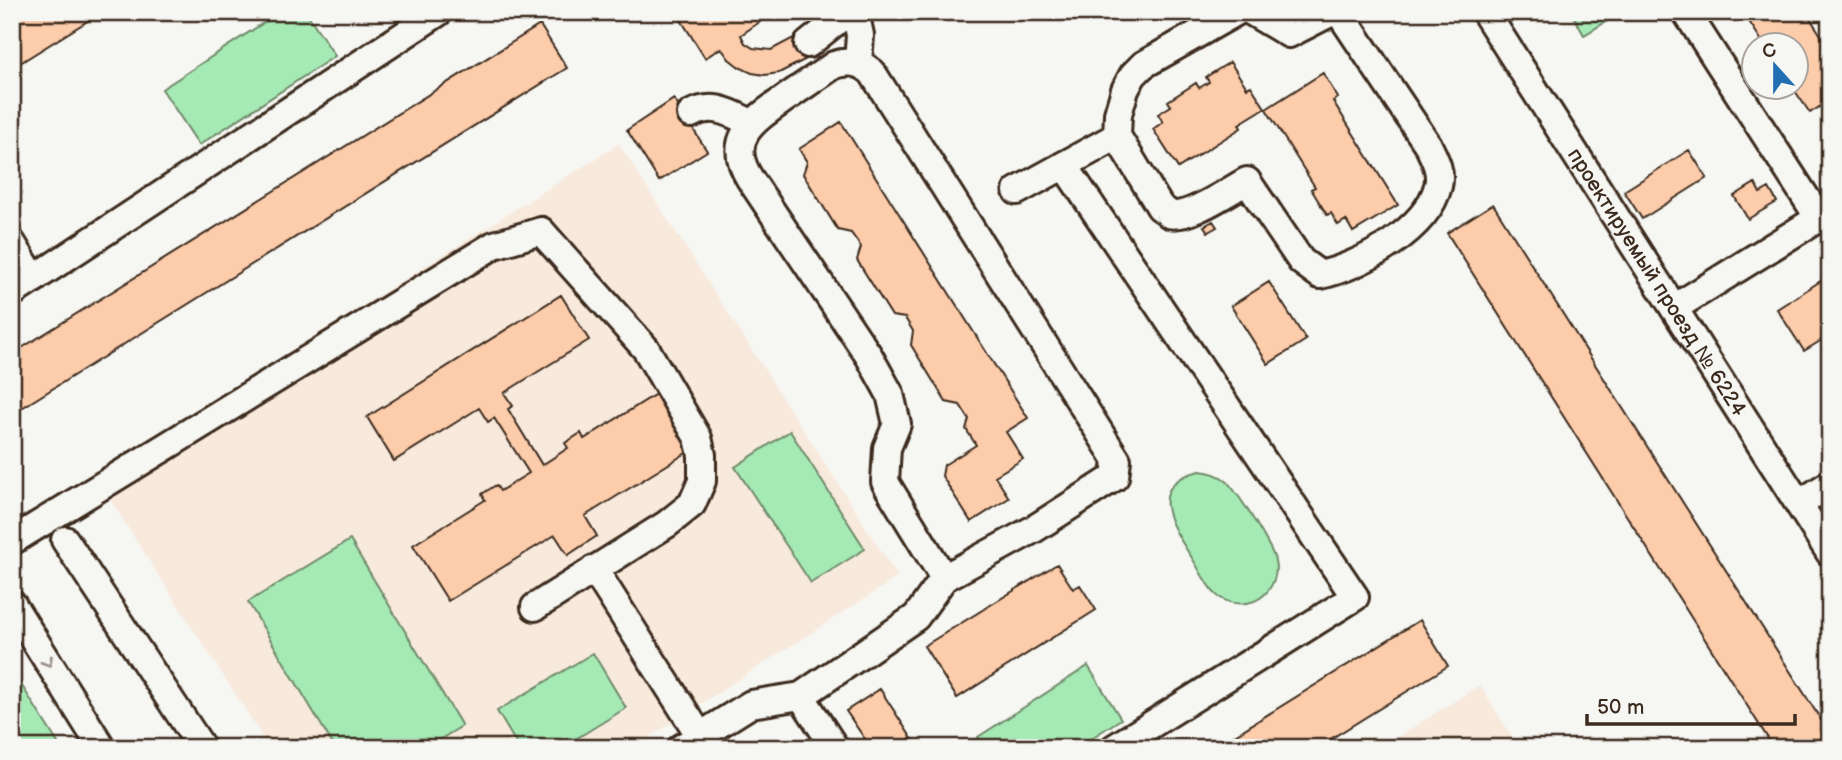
<svg xmlns="http://www.w3.org/2000/svg" width="1842" height="760" viewBox="0 0 1842 760" font-family="'Balsamiq Sans',sans-serif">
<style>
.built{fill:#f8e9dd}
.green{fill:#a5eab5;stroke:#708a6a;stroke-width:2}
.building{fill:#fcccab;stroke:#3b2a1e;stroke-width:2}
.lines{fill:none;stroke-linecap:round;stroke-linejoin:round}
.minor-casing{stroke:#3b2a1e;stroke-width:32}
.minor{stroke:#f6f6f2;stroke-width:26}
.oneway{stroke:#989088}
.labels{text-anchor:middle;stroke-width:6;stroke-linejoin:round;paint-order:stroke}
.street-label{font-size:21px;fill:#3b2a1e;stroke:#f6f6f2}
</style>
<rect width="100%" height="100%" fill="#f6f6f2"/>
<filter id="ink" filterUnits="userSpaceOnUse"><feTurbulence type="fractalNoise" baseFrequency=".0143" numOctaves="2"/><feDisplacementMap in="SourceGraphic" scale="14" xChannelSelector="R" yChannelSelector="G"/><feConvolveMatrix kernelMatrix="1 2 1 2 8 2 1 2 1" color-interpolation-filters="sRGB"/></filter>
<g filter="url(#ink)">
<path class="built" d="M619,144l279,433 -266,171h-362l-176,-273z
M1480,685l39,63h-139z"/>
<path class="green" d="M280,12h26l29,44 -136,89 -37,-56z
M1571,12h38l3,6 -28,17z
M790,431l75,118 -54,34 -76,-116z
M1200,471c9,1 18,3 25,9 11,9 48,68 50,81 3,12 -2,26 -11,34 -12,11 -32,11 -45,2 -12,-9 -19,-27 -27,-39 -20,-31 -49,-74 8,-87z
M350,540l112,186 -36,22h-91l-87,-146z
M593,653l33,55 -65,40h-42l-22,-37z
M1088,666l33,53 -45,29h-91l-7,-11z
M12,670l49,78h-49z"/>
<path class="building" d="M12,12h90l-90,56z
M676,12h98l-33,23 4,8 8,5 18,2 30,-16 13,21 -35,18 -14,2 -13,-2 -13,-6 -10,-8 -8,-11 -16,10z
M1743,12h63l24,37v51l-20,13 -17,-25h4v-42h-32z
M540,25l27,43 -555,346v-60z
M1230,62l17,26 4,-2 14,22 -26,16 2,4 -63,40 -25,-39 10,-7 -5,-8 13,-8 -3,-5 28,-18 3,5 10,-6 -3,-5z
M1323,73l15,25 -5,3 65,104 -45,27 -7,-12 -8,5 -7,-12 -4,2 -16,-26 4,-2 -49,-78z
M674,99l33,52 -48,30 -32,-51z
M841,122l187,296 -22,14 17,27 -28,17 14,22 -38,24 -29,-46 2,-11 32,-20 -10,-16 3,-10 -9,-14 -14,-3 -35,-57 2,-14 -8,-13 -13,-2 -35,-56 4,-13 -10,-14 -13,-3 -35,-56 4,-12 -8,-13z
M1689,150l18,28 -65,41 -18,-28z
M1755,183l5,10 9,-5 8,14 -29,17 -14,-23z
M1493,204l337,530v14h-56l-327,-515z
M1213,221l4,6 -9,5 -4,-6z
M1830,275v60l-26,16 -27,-42z
M1269,282l37,58 -38,24 -37,-58z
M561,295l28,45 -85,53 9,13 -5,3 34,56 26,-17 -3,-5 16,-10 3,6 72,-45 35,56 -106,66 12,20 -29,19 -13,-20 -107,66 -35,-56 72,-45 -3,-6 14,-9 4,6 29,-18 -35,-55 -6,4 -9,-14 -85,53 -27,-44z
M1057,564l16,25 7,-4 16,25 -139,88 -33,-52z
M1420,620l28,46 -132,82h-102z
M880,689l38,59h-47l-25,-37z"/>
<g class="lines">
<g class="minor-casing">
<g id="minor">
<path d="M855,12l5,23 -2,28"/>
<path d="M1236,12l-93,53 -10,10 -8,15 -7,24 -1,22 43,71c1,1 9,6 9,7 19,6 61,-24 78,-33l54,80 19,14c41,-9 107,-45 118,-89 4,-15 -4,-28 -10,-41l-89,-133"/>
<path d="M1252,12l37,22 43,-22"/>
<path id="s1" d="M1485,12l345,541"/>
<path d="M1686,12l133,206"/>
<path d="M808,44l40,-32"/>
<path d="M691,114c23,-12 39,-1 60,9"/>
<path d="M1064,165l291,432 -241,151"/>
<path d="M1017,191l100,-55"/>
<path d="M12,243l22,36"/>
<path d="M12,293l427,-281"/>
<path d="M1674,308l156,-97"/>
<path d="M1799,504l31,-20"/>
<path d="M65,540l137,208"/>
<path d="M12,541l482,-296 47,-14 105,118 52,89 4,17v26l-10,23 -25,20 -132,83"/>
<path d="M594,569l106,167"/>
<path d="M12,604l90,144"/>
<path d="M801,696l34,52"/>
<path d="M681,748l70,-44 50,-8 115,-79 28,-39 90,-49 81,-52 2,-17 -245,-388c-12,-10 -23,-12 -38,-7 -17,12 -34,23 -51,35 -30,21 -58,39 -33,79l119,177 21,38 7,30 -10,24 -2,34 59,96"/>
</g>
</g>
<use href="#minor" class="minor"/>
</g>
<defs><path id="oneway-chevron" d="M-2-3.5L2.5 0L-2 3.5" fill="none" stroke-width="1.6" stroke-linecap="round" stroke-linejoin="round" transform="scale(1.75)"/></defs>
<use class="oneway" href="#oneway-chevron" transform="translate(48 662) rotate(58)"/>
</g>
<g class="labels">
<g class="street-label">
<text dy="7" stroke="none"><textPath href="#s1" startOffset="320">проектируемый проезд № 6224</textPath></text>
</g>
</g>
<rect width="1842" height="760" fill="none" stroke="#f6f6f2" stroke-width="42"/>
<rect x="21" y="21" width="1800" height="718" fill="none" stroke="#3b2a1e" stroke-width="2.5" filter="url(#ink)"/>
<g transform="translate(1775 66) rotate(339)"><circle r="33" fill="#f6f6f2" stroke="#aba49d" stroke-width="2"/>
<path d="M0-5L12 26L0 18L-12 26Z" fill="#1f6fb2"/>
<text y="-10" font-size="19" font-weight="bold" text-anchor="middle" fill="#3b2a1e">С</text>
</g>
<path d="M1587 714v10h208v-10" fill="none" stroke="#3b2a1e" stroke-width="3.5"/>
<text x="1597" y="714" font-size="21" fill="#3b2a1e" stroke="#f6f6f2" stroke-width="5" paint-order="stroke">50 m</text>
</svg>
